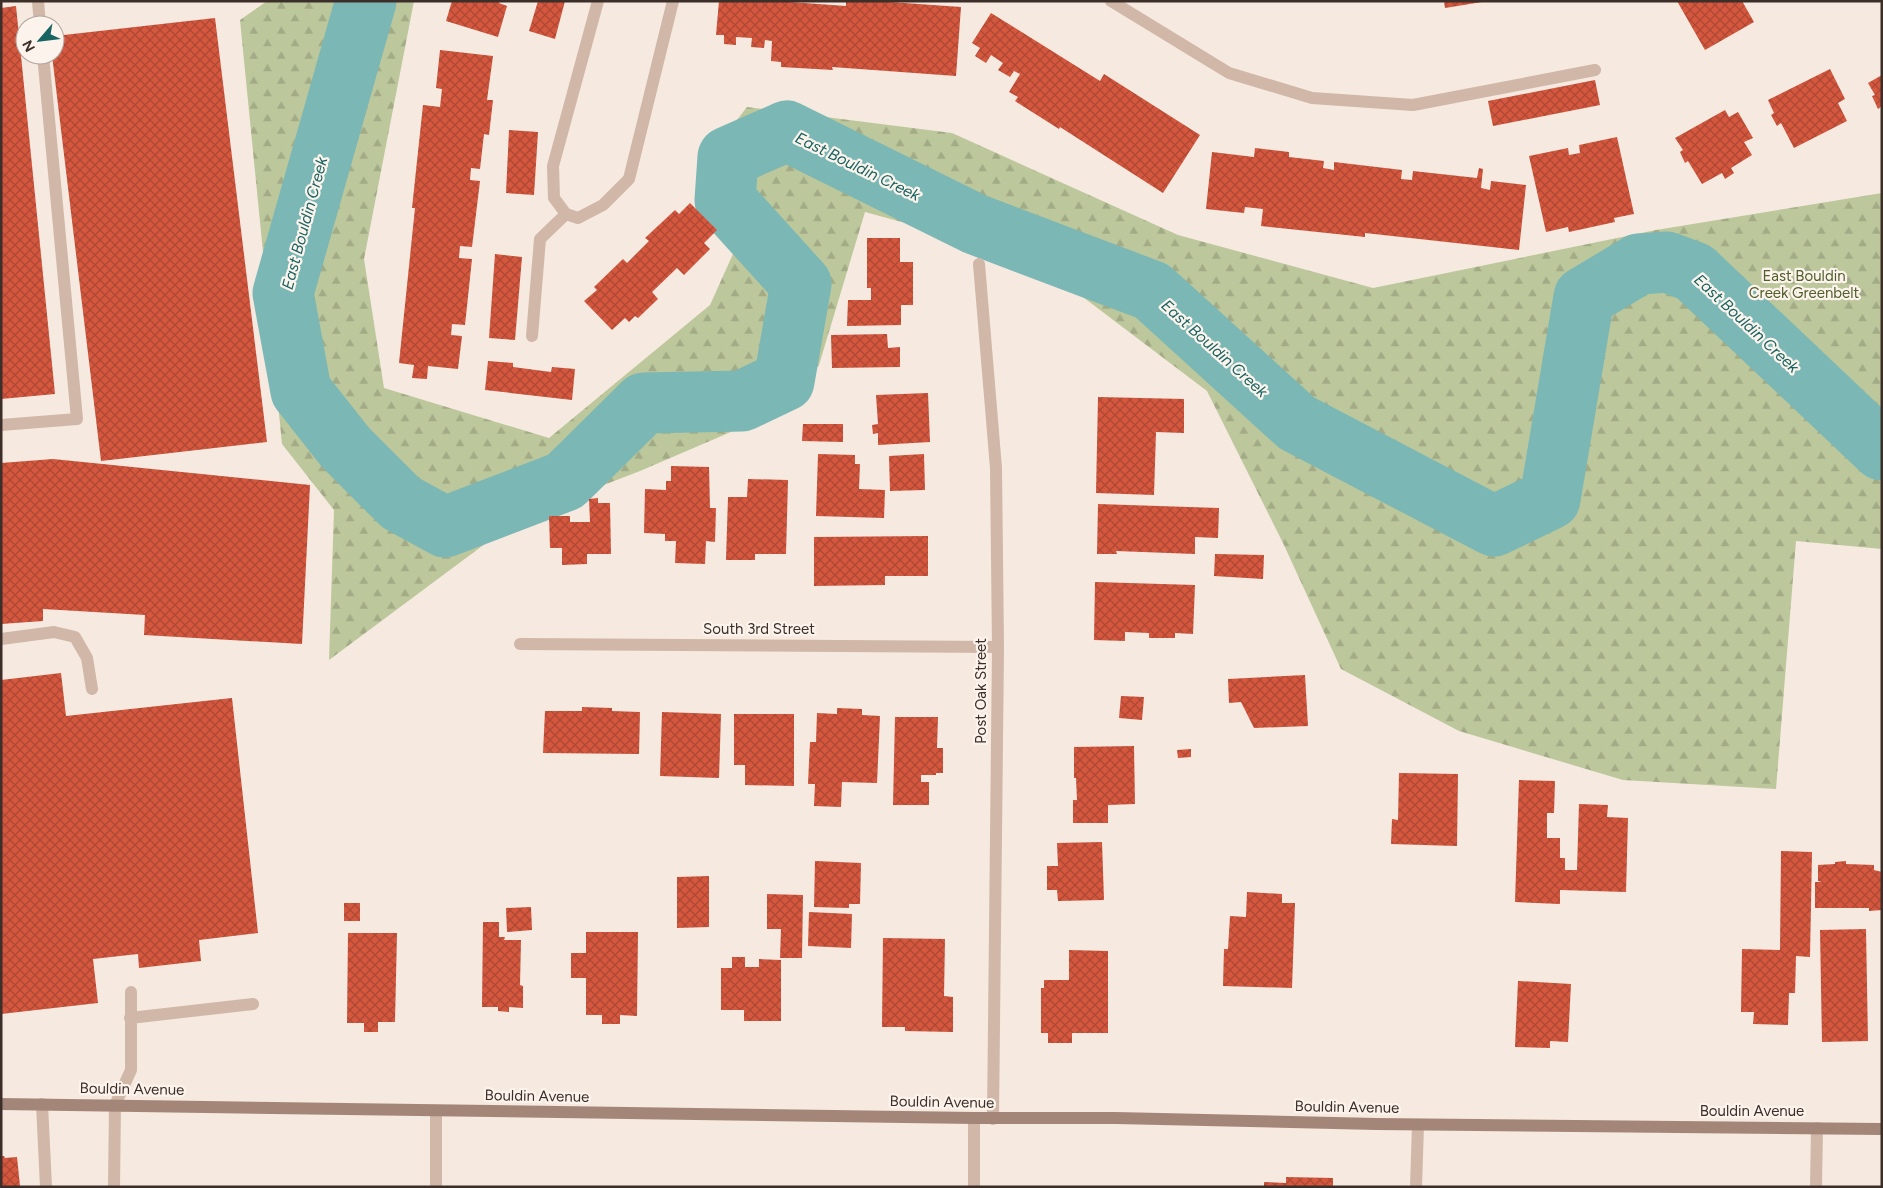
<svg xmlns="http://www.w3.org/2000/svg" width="1883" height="1188" viewBox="0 0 1883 1188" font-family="Figtree,sans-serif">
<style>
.forest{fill:url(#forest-firs)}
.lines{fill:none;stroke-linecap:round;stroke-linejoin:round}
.river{stroke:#7ab7b5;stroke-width:61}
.building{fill:url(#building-cross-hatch)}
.lane{stroke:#d0b7a8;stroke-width:12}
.street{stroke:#d0b7a8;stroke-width:12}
.secondary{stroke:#a48679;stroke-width:12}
.labels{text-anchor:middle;stroke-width:4.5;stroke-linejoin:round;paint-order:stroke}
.park-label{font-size:15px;fill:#4f5e2a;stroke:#fcf4ec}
.street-label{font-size:15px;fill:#3c2e29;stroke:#fcf4ec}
.water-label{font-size:16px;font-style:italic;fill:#196463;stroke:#fcf4ec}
</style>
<defs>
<pattern id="forest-firs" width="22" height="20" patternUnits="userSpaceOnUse" patternTransform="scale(1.25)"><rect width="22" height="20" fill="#bcc79c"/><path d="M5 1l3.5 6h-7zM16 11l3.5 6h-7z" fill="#a2ab86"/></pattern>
<pattern id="building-cross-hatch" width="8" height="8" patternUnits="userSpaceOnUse" patternTransform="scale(1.25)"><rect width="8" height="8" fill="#d4573e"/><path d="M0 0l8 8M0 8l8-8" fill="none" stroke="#ad4834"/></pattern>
</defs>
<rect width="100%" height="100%" fill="#f6e9df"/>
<path class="forest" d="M267,1h147l-50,258 20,129 165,50 161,-133 32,-71 -39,-48 17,-44 27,-35 205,26 226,102 195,53 283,-58 226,-37v356l-86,-8 -20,248 -153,-9 -164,-49 -118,-62 -58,-126 -76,-152 -177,-134 -165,-45 -46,153 -37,45 -142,61 -119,46 -192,143 5,-150 -52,-66 -42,-424z"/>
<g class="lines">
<path class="river" d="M366,1l-83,292 18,98 45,57 55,55 44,24 120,-46 79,-78 98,-2 42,-20 17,-97 -76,-84 3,-43 59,-26 188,93 177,67 145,132 197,103 56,-27 34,-202 55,-33 28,-2 27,10 188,178"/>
</g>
<path class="building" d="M452,1h48l-1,2 8,3 -9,31 -52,-16z
M538,1h27l-10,38 -26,-8z
M719,1h57l70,5v-5h30l85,6 -5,69 -124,-9 1,3 -52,-3v-5l-10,-1 1,-20 -7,-1 -1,8 -13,-1 1,-9 -16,-1v8l-12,-1v-9h-8z
M1444,1h38v1l-37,6z
M1677,1h65l12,21 -49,28z
M16,6l39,388 -54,5v-391z
M991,13l109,68 4,-7 96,61 -37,58 -103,-66 -1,2 -44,-28 3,-4 -9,-5 11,-18 -6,-3 -4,6 -12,-7 5,-7 -12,-8 -5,8 -11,-7 5,-8 -8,-5z
M215,18l52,424 -166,19 -49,-406h3v-19z
M440,50l53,6 -6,44h6l-4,35 -5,-1 -4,35 -9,-1 -1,12 10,1 -8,66 -12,-1 -1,12 13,1 -7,66 -13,-1 -1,11 11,1 -4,33 -30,-3 -1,13 -15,-1 2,-13 -15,-2 16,-155h-3l11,-103 17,2 2,-18 -6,-1z
M1830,69l15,30 -7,4 9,18 -53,27 -13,-25 -4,3 -6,-11 3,-2 -6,-13z
M1882,75v31l-4,3 -6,-13 3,-1 -7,-12z
M1595,80l5,25 -107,21 -5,-25z
M1725,110l4,7 9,-5 15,26 -9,4 8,13 -21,13 3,5 -9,6 -3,-6 -20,11 -14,-23 -3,2 -5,-11 3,-2 -8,-12z
M509,130l29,2 -4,63 -28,-2z
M1617,137l17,77 -20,4 1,4 -46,10 -1,-5 -22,5 -17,-76 39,-8 1,7 11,-2 -1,-8z
M1255,148l34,4v5l35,4 -1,7 11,2v-8l68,8 -1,9 11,1 1,-9 64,7 2,-10 4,1 -2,19 9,2 1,-9 35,4 -7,65 -154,-17v4l-104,-11 2,-17 -18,-2 -1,6 -38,-4 6,-57 42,5z
M690,203l27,27 -13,13 6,6 -26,26 -7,-7 -25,24 6,7 -20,19 -3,-2 -6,6 -4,-4 -13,12 -28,-29 13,-11 -3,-3 29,-28 4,4 22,-22 -4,-3 30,-28 4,4z
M867,238h33v24h13v43h-12v20l-54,1 1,-26h23v-12h-4z
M495,254l27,3 -7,83 -26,-2z
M887,334l1,14 12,-1v20l-68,1 -1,-33z
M488,361l25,2v4l38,5 1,-5 23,2 -3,31 -87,-10z
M928,393l2,49 -52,3v-12l-5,1 -1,-9 6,-1 -2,-29z
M1098,397l86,2v34l-28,-1 -2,63 -58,-2z
M803,424h40v18l-41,-1z
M818,454l37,1v9h5l-1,25 26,1 -1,28 -68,-2z
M924,454l1,36 -35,1 -1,-35z
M53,459l257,26 -8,159 -158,-9 1,-20 -102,-6v12l-42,3v-161z
M671,466l38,1 1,41h6l-1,34 -9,-1 -1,23 -30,-1 1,-22h-11v-7l-21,-1 1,-44 21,1v-9h5z
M748,479l40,1 -2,74h-31v6h-29l2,-63h19z
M598,498v5h12l1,51h-24v10l-25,1v-17h-12l-1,-32h21v6h20l-1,-23z
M1098,504l121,4 -1,30 -23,-1v17l-79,-3 1,3h-20z
M928,536v40h-43v9l-71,1v-49z
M1215,554l49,1 -1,24 -49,-3z
M1095,582l100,3 -2,49 -18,-1v5h-26v-5l-24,-1v9l-31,-1z
M61,673l5,43 166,-18 26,235 -59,7 2,21 -62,7 -1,-14 -45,5 5,44 -97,11v-334z
M1305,675l3,51 -54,2 -13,-26 -12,1 -1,-24z
M1121,696l23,1 -2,23 -23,-2z
M582,707l30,1v3l28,1 -1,42 -96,-1 2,-42h37z
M837,708l25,1v6l18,1 -3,67 -35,-1 -1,25 -27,-1 1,-22h-7l2,-42h6l1,-29 20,1z
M662,712l59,2 -2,64 -59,-2z
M734,714h60v72l-49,-1v-20h-11z
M895,717h43l-1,31h6v25h-7v2h-15v7h8v23h-36z
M1134,746l1,58 -27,1v18h-35v-23h4l-1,-22h-2v-31z
M1191,749v8l-13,1 -1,-8z
M1399,773l59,1 -1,72 -66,-2 1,-25 6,1z
M1519,780l36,1 -1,32h-7v25h13v20h5v12h12l2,-66 29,1 -1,12 21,1 -2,74 -66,-2v14l-45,-2z
M1102,842l2,58 -46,1 -1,-11h-10v-24h11l-1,-23z
M1781,851l31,1 -2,105 -14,-1 -1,37h-6l-1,32 -35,-1 1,-12h-13l1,-63 38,1z
M815,861l46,2 -1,41h-11v4l-35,-1z
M1846,861v3l28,1v5l8,2v38l-13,1v-3h-54v-26h7l-4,-1v-16l17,-1v-2z
M709,876v51l-32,1v-51z
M1247,892l35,2v9h13l-3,85 -69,-2 1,-37h4l2,-33 16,1z
M767,894l36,1 -1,63h-22l1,-29h-14z
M344,903h16v18h-16z
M531,907l1,23 -25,2 -1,-24z
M809,912l43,2 -1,34 -43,-2z
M483,922h16v15h6l-1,3h17l-1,45 3,1v22l-14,-1v5l-11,-1v-4h-16z
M1866,929l2,112 -46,1 -2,-112z
M586,932h52l-1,84 -17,-1v9h-18v-9h-16v-37h-15v-25h15z
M348,933h49l-2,89h-17v10h-14v-9h-17z
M883,938l62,1 -1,57 9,1v35l-48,-1v-4h-23z
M1069,950l39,1v82h-36v10h-24v-10h-7v-45h3v-8h25z
M732,957h13v10h14v-8l22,1v61h-37v-11h-23v-42h11z
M1518,981l53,3 -3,58 -18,-1v7l-35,-1z
M1,1156h3l1,2 12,-1 3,29 -19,1z
M1286,1177l47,1v9h-69v-5l22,1z"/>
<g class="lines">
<path class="lane" d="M38,1l2,24
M598,1l-45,165 1,32 12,16 12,4 25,-13 26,-26 44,-178
M1111,1l118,72 83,25 101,7 182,-35
M532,336l8,-97 26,-25
M1,425l76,-6 -34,-364
M1,639l53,-7 21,5 12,21 5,31
M130,1018l123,-14
M42,1104l4,83
M114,1187l1,-82 16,-35v-78"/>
<path class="street" d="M979,264l17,204 2,179 -5,472
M520,644l478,3
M436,1187v-76
M974,1187v-69
M1416,1187l2,-62
M1816,1187l1,-59"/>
<path class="secondary" d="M1,1104l973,14h142l260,6 506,5"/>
</g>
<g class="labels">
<g class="park-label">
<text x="1804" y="281">East Bouldin<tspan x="1804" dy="17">Creek Greenbelt</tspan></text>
</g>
<g class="street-label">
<text x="759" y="634">South 3rd Street</text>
<text transform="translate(981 691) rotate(-90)" y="5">Post Oak Street</text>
<text transform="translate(132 1089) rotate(1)" y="5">Bouldin Avenue</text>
<text transform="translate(537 1096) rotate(1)" y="5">Bouldin Avenue</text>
<text transform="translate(942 1102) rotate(1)" y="5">Bouldin Avenue</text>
<text transform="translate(1347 1107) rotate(1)" y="5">Bouldin Avenue</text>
<text x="1752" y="1116">Bouldin Avenue</text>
</g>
<g class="water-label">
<text transform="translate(858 166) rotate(26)" y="6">East Bouldin Creek</text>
<text transform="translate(304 223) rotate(-75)" y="6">East Bouldin Creek</text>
<text transform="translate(1747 323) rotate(43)" y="6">East Bouldin Creek</text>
<text transform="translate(1215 348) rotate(42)" y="6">East Bouldin Creek</text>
</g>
</g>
<rect width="1883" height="1188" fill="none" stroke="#3c2e29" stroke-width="5"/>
<g transform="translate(40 40) rotate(242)"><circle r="24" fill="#fcf4ec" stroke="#afa59e"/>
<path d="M0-4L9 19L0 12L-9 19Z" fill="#196463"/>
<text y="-8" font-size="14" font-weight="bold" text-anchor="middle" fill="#3c2e29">N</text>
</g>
</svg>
